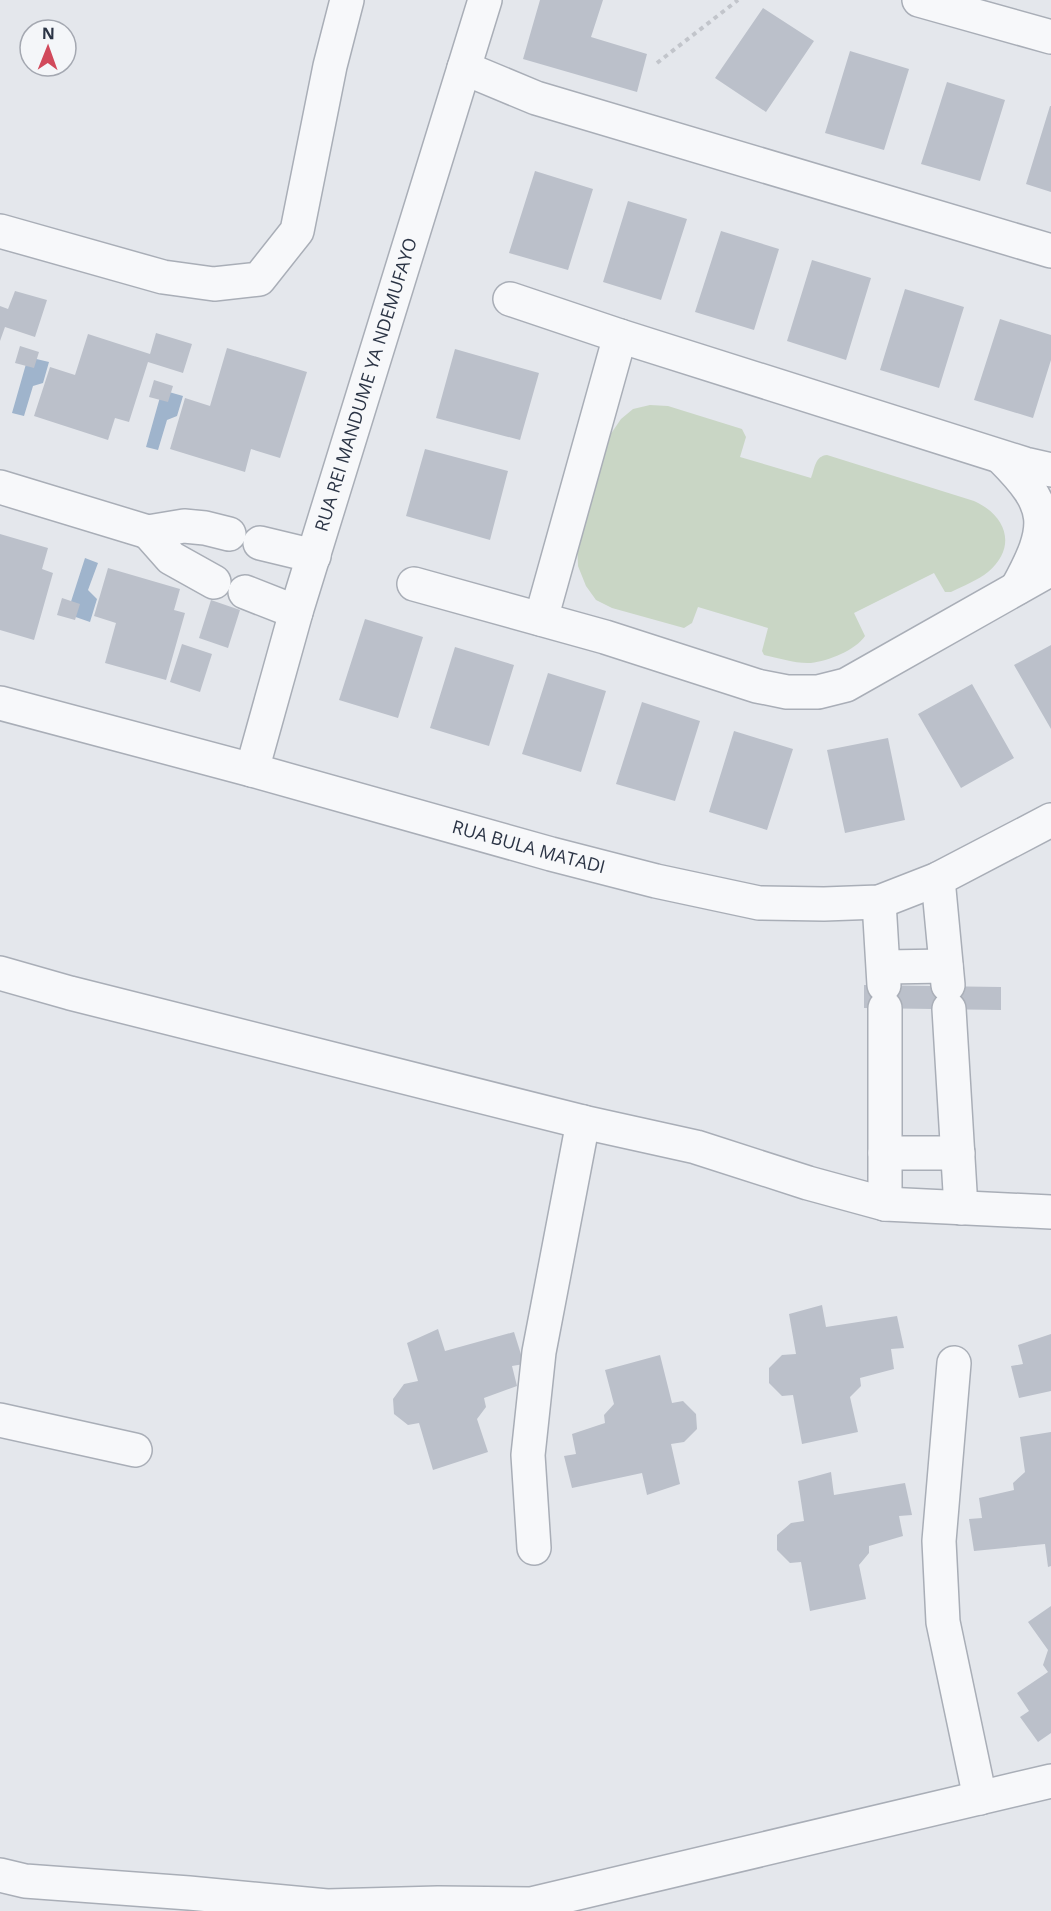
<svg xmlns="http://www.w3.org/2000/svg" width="1051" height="1911" viewBox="0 0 1051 1911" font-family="'Open Sans',sans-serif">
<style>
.green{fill:#c9d6c5}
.water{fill:#9fb4cc}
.building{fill:#bbc0ca}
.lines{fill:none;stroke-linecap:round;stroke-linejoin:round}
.minor-casing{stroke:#a9aeb7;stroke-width:36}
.path{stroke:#c2c5cb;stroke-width:4;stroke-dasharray:4.5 4.5;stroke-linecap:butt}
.minor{stroke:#f7f8fa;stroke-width:33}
.labels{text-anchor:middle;stroke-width:4.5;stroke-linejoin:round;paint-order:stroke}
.street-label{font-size:18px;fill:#2b3445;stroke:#f4f6f9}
</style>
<rect width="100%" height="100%" fill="#e4e7ec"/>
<path class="green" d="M650,405l18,1 74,23 4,8 -6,20 71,21c4,-10 4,-22 16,-23l147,46c32,14 44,46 14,71 -10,8 -25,14 -37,20h-6l-11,-19 -80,40 11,23c-9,14 -37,25 -54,27 -15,1 -32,-5 -47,-8l-2,-4 6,-23 -70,-21 -6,16 -8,5 -72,-20 -16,-8 -10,-14 -8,-20 -1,-24 33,-107 11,-16 12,-10z"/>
<path class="water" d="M28,357l21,5 -6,21 -10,3 -9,30 -12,-3z
M162,390l21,6 -6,20 -10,4 -9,30 -12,-3z
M85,558l13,5 -10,27 9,9 -7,23 -23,-8z"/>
<path class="building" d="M540,0h63l-12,37 56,17 -10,38 -114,-33z
M763,8l51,33 -48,71 -51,-34z
M850,51l59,18 -25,81 -59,-17z
M947,82l58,18 -25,81 -59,-17z
M1050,106h1v86l-25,-8z
M535,171l58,18 -25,81 -59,-17z
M628,201l59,18 -26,81 -58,-18z
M721,231l58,18 -25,81 -59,-18z
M812,260l59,18 -25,82 -59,-19z
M905,289l59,18 -25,81 -59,-18z
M15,291l32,9 -12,37 -30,-10 -5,14v-35l8,3z
M1000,319l51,16v25l-18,58 -59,-18z
M156,333l36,11 -9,29 -35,-11 -19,60 -14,-4 -7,22 -74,-24 16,-49 25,8 13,-41 62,20z
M20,346l19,6 -5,16 -19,-5z
M227,348l80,24 -27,86 -29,-9 -6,23 -75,-23 15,-51 25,8z
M455,349l84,24 -19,67 -84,-22z
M154,380l19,6 -5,16 -19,-5z
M425,449l83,22 -18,69 -84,-24z
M0,534l48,14 -6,21 11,4 -19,67 -34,-10z
M108,568l72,21 -6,21 11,3 -19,67 -61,-17 11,-40 -22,-7z
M62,598l18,6 -5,16 -18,-5z
M211,600l29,10 -12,38 -29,-10z
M365,619l58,18 -25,81 -59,-18z
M182,644l30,10 -12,38 -30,-10z
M1051,645v84l-37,-64z
M455,647l59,18 -25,81 -59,-18z
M548,673l58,18 -25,81 -59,-18z
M972,684l42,74 -53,30 -43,-74z
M642,702l58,19 -25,80 -59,-17z
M734,731l59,18 -26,81 -58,-18z
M888,738l17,82 -60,13 -18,-83z
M864,985l137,2v23l-137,-2z
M822,1305l4,22 71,-11 7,32 -13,1 3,20 -34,9 1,8 -11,11 8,35 -56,12 -9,-49 -11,1 -13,-13v-15l13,-13 14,-1 -7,-40z
M438,1329l7,22 69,-19 10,32 -12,2 5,20 -33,12 2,9 -9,12 11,33 -55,18 -14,-47 -11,2 -14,-11 -1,-15 11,-15 14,-3 -11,-38z
M1051,1334v57l-32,7 -8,-32 12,-2 -5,-19z
M660,1355l12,48 11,-2 13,13 1,15 -13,13 -13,2 9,40 -33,11 -5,-22 -70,15 -8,-32 12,-2 -4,-20 33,-11 -1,-8 10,-11 -9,-34z
M1051,1432v134l-3,1 -3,-23 -71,7 -5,-32 13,-1 -3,-20 35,-8 -1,-7 12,-11 -5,-35z
M831,1472l3,23 71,-12 7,32 -13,1 4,20 -34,10v7l-10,12 7,34 -56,12 -9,-49 -11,1 -13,-13v-15l14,-12 13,-2 -6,-40z
M1051,1606v127l-13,9 -18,-25 9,-6 -12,-18 31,-21 -5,-7 5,-15 -20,-28z"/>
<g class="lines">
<g class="minor-casing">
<g id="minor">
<path d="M919,0l132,37"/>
<path d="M464,68l72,30 515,153"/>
<path d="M0,231l163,46 51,7 45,-5 38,-48 33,-165 17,-66"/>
<path d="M510,299l110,37 405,128 26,6"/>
<path d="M1002,458c49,49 49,68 15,130"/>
<path d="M0,487l148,45 36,-6 21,2 24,6"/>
<path d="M148,532l23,26 43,24"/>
<path d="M260,543l54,13"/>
<path d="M414,584l191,53 152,49 30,6h31l28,-7 205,-116"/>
<path d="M245,592l51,20"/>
<path d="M541,619l79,-283"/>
<path id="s1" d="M0,703l252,67 299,84 105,27 103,22 65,1 55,-2 59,-23 113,-59"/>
<path id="s2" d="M252,770l44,-158 189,-612"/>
<path d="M938,879l10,106"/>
<path d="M879,902l5,83"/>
<path d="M885,967l61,-1"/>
<path d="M0,973l70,20 513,129 113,25 112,36 77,21 166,8"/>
<path d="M949,1009l12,199"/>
<path d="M885,1153h73"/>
<path d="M885,1204v-196"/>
<path d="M954,1363l-15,178 4,81 37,176"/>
<path d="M0,1420l135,30"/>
<path d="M534,1548l-6,-93 11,-103 44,-230"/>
<path d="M0,1875l25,6 164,12 138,13 111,-3 93,1 520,-123"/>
</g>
</g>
<path class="path" d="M657,63l81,-63"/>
<use href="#minor" class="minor"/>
</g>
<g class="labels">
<g class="street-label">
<text dy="6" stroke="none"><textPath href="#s2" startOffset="402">RUA REI MANDUME YA NDEMUFAYO</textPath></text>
<text dy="6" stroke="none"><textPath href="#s1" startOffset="548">RUA BULA MATADI</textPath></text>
</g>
</g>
<g transform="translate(48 48) rotate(1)"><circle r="28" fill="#f4f6f9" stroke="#a4a8b1" stroke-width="1.5"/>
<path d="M0-4.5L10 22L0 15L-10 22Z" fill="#d1495b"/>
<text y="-9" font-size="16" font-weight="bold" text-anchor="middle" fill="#2b3445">N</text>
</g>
</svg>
